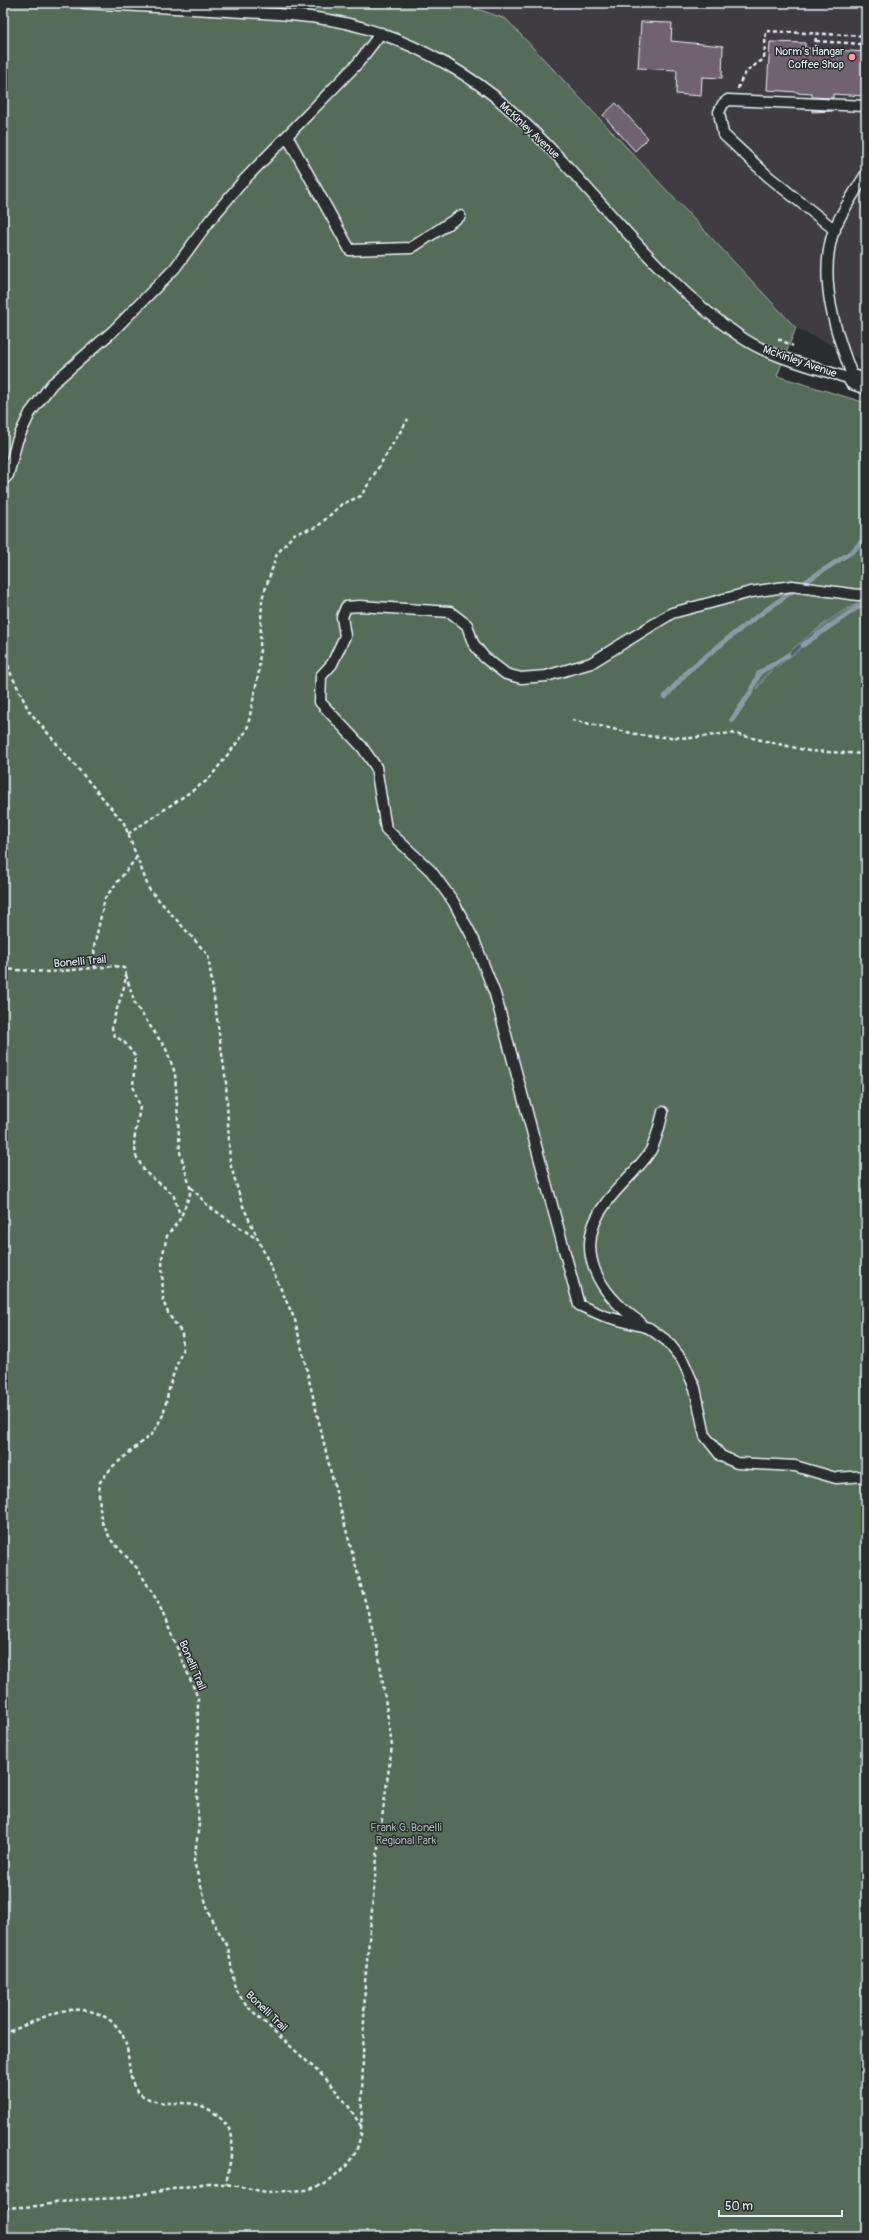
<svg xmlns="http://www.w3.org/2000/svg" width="869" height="2240" viewBox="0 0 869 2240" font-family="Pangolin,sans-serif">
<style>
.built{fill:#3f3d42}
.green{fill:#556c59;stroke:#9eaea8}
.water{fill:#4b616f;stroke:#8a9ba6}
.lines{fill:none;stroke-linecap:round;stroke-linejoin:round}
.stream{stroke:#8a9ba6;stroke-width:5}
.building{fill:#71626f;stroke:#e8f1f8}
.service-casing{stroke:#e8f1f8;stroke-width:13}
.minor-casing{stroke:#e8f1f8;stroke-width:22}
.path{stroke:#e8f1f8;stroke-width:2.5;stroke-dasharray:4 3;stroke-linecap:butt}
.service{stroke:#2a2d2e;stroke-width:10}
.minor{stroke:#2a2d2e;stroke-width:19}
.poi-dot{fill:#ff9aa2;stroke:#2a2d2e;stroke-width:1.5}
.labels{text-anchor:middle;stroke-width:3;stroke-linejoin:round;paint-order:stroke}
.poi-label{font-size:11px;fill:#e8f1f8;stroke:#2a2d2e;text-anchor:end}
.street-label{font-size:11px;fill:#e8f1f8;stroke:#2a2d2e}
.park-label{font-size:11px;fill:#a6b5b0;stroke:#2a2d2e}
</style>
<rect width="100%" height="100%" fill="#2a2d2e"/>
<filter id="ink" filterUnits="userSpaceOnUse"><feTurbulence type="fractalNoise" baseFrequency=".025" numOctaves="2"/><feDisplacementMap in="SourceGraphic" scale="8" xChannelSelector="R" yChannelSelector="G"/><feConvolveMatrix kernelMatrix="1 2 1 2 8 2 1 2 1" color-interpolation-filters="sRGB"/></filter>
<g filter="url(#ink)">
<path class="built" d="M460,3h406v359l-70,-34 -290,-309z"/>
<path class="green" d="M3,3h457l46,16 290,309 -19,48 89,27v1834h-863z"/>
<path class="water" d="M866,601l-19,9 -28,19 -17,18 -33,26 -12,16c1,-15 73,-72 89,-80 6,-3 13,-5 20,-8z"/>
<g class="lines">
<path class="stream" d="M803,645l52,-36 11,-4
M665,697l24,-27 51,-41 65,-47 48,-31 13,-14
M732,720l19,-28 8,-19 29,-18"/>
</g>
<path class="building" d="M641,22l31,1 -1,18 52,5 -1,32 -20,-1 -1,19 -25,-2 1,-24 -39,-2z
M770,42l35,1v5l61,4v44l-33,-2v4l-21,-1v-3l-14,-1v-1l-31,-2z
M616,103l32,35 -13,13 -32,-36z
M812,110l20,1 -20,1z"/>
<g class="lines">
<g class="service-casing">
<path id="service" d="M84,3c48,3 96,5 144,8 51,3 103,4 151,22 43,15 94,43 128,74 83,72 142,168 234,230 30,21 78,31 113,43
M287,136l63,114 61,-2 49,-32
M835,230l-66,-53 -46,-43 -4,-22 4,-8 5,-4 138,6
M854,380c-18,-45 -37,-102 -20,-150 8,-19 21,-39 32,-56
M3,480l5,-5 9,-34 13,-28 22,-29 61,-53 62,-63 35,-48 34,-40 114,-117 23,-30
M866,594l-8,1 -66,-9 -41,6 -79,21 -81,50 -45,13 -25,2 -15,-4 -22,-17 -11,-14 -6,-18 -17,-13 -90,-6 -14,1 -4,10 3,19 -13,28 -11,12 -1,26 42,45 14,20 10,62 45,42 22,30 21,39 21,54 84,311 25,11 45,12 18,13 16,20 12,27 10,48 16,20 16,7 58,3 41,12 30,-2
M640,1322c-41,-28 -69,-73 -34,-119 12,-17 35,-36 45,-53 6,-12 9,-26 12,-38"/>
</g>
<g class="minor-casing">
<path id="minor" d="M854,380l12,4"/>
</g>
<path class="path" d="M816,41l46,3v7
M815,49l1,-15
M738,89c4,-16 13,-22 26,-30l2,-28 100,5
M778,340h3l12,6
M3,523l3,-31
M3,645l7,27 19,39 95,112 25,66 59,66 18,127 4,81 12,41 53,116 35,149 48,181 14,96 -14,101 -13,135 -4,153 -5,17 -10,14 -21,18 -19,6 -40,2 -40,-8 -18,-1 -89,15 -47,2 -33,6 -36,2
M572,720l73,16 46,2 40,-5 78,18 57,3
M128,834l80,-54 39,-50 12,-59 3,-72 15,-45 17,-20 23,-7 25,-23 19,-8 47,-77
M95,968l-1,-21 11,-49 32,-41
M3,969l47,3 65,-6 9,2c7,12 -11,45 -12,60l2,7 11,8 10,13 -2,30 7,21 -6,34 2,15 9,16 28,22 7,21
M126,975l9,29 31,45 9,24 5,79 10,35v7l-10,25 -13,17 -5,22 1,43 6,14 13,18 1,15 -12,33 -8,34 -10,18 -41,34 -12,15 -1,13 2,25 10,20 26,28 21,34 40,96 -1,107 2,19 -5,38 16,55 18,30 7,42 13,18 78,72 21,25 14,22
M191,1187l17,19 49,33
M3,2029l8,2c16,-6 34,-16 51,-20 33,-6 63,9 66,44 2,13 1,33 15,41 20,12 39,4 56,9 13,4 27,16 32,28 4,10 -3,39 -5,51"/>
<use href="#service" class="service"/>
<use href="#minor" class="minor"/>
</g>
</g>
<circle class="poi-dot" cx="852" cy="57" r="4"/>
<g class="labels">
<g class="poi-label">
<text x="844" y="55">Norm's Hangar<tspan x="844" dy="13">Coffee Shop</tspan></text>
</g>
<g class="street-label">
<text transform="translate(530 130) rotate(43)" y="4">McKinley Avenue</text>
<text transform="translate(800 361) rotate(19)" y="4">McKinley Avenue</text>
<text transform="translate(80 961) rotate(-5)" y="4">Bonelli Trail</text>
<text transform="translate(193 1665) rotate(67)" y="4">Bonelli Trail</text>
<text transform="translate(267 2011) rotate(44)" y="4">Bonelli Trail</text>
</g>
<g class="park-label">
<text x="406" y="1831">Frank G. Bonelli<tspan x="406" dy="13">Regional Park</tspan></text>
</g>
</g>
<rect width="869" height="2240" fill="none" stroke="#2a2d2e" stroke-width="16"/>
<rect x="8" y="8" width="853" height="2224" fill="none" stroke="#e8f1f8" stroke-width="1.5" filter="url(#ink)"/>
<path d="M719 2210v6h123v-6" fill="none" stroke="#e8f1f8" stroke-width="2"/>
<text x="725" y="2210" font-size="12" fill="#e8f1f8" stroke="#2a2d2e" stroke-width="3" paint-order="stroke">50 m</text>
</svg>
